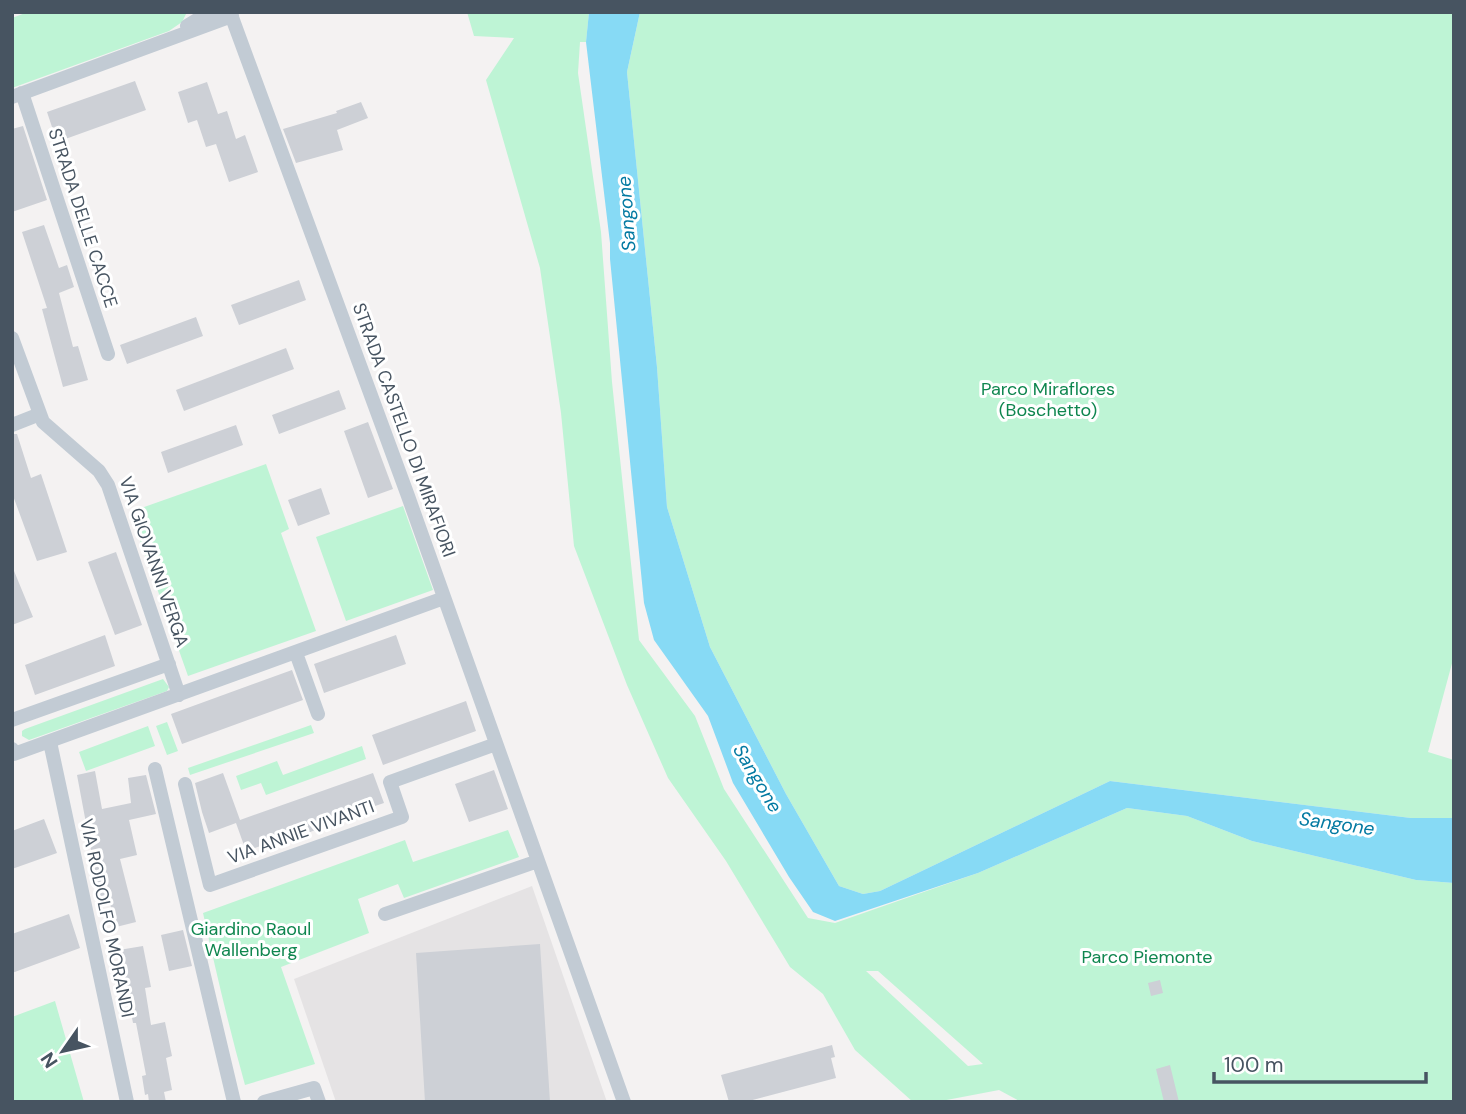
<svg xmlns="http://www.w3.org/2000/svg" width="1466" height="1114" viewBox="0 0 1466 1114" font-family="'DM Sans',sans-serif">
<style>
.education{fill:#e5e3e4}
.green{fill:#bef4d5;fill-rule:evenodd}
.water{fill:#87daf5}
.building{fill:#cdd0d6}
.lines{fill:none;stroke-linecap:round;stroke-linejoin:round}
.minor{stroke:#c2cbd4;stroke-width:14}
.labels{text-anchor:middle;stroke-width:6;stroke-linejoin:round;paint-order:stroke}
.street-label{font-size:18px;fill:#475461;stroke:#fff}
.park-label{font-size:18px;fill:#0f864f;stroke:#fff}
.water-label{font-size:19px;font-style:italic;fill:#037aa2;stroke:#fff}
</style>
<rect width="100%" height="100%" fill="#f4f2f2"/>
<path class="education" d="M532,886l75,216h-271l-42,-123z"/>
<path class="green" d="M28,12h159l-5,10 -13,9 -157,57v-70z
M467,12h122l-3,30h-6l-2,31 23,159 11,150 27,258 56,76 29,73 84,129 27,5 143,-50 149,-65 60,8 65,25 164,39 38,3v219h-433l-22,-12 -63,12h-23l-58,-52 -32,-56 -33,-27 -64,-106 -58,-83 -41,-93 -53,-139 -13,-133 -21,-145 -54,-188 28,-42 -40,-2zM866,971h12l105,93 -15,2z
M640,12h814v644l-26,96 26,8v58h-43l-301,-37 -230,110 -17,3 -24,-8 -53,-92 -76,-147 -43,-140 -10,-140 -30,-295z
M266,464l23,65 -8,4 35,98 -128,45 -58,-164z
M403,506l30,84 -87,31 -30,-84z
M163,679l6,8 -2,4 -138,49 -7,-4v-5l3,-2z
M167,722l11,29 -11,4 -11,-29z
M311,725l3,8 -124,42 -2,-7z
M148,726l7,20 -69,25 -7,-19z
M362,746l4,13 -100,36 -5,-12 -20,7 -5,-14 41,-15 6,14z
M508,830l11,27 -115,41 -6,-14 -40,15 11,34 -88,34 34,97 -70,21c-16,-57 -29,-114 -42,-172l202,-73 8,22z
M55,1001l29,101h-72v-85z"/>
<path class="water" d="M589,12h51l-13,60 30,295 10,140 43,140 76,147 53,92 24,8 17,-3 230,-110 301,37h43v65l-38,-3 -164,-39 -65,-25 -60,-8 -149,65 -143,48 -22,-9 -24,-35 -56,-94 -25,-67 -54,-76 -10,-37 -34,-344v-16l-24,-201z"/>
<path class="building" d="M135,81l11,29 -89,32 -10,-30z
M207,82l11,32 9,-3 9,28 9,-4 13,37 -29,10 -13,-38 -10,3 -9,-27 -9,3 -10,-31z
M361,102l7,16 -31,12 6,20 -47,13 -13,-34 54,-16 -1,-2z
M23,126l24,74 -35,12v-83z
M44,225l15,43 8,-3 7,22 -15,6 14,54 5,-1 10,34 -25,7 -21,-78 5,-1 -25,-76z
M299,280l7,20 -67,25 -8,-20z
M196,317l7,19 -76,28 -7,-19z
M286,348l8,21 -110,42 -8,-21z
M339,390l7,19 -67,25 -7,-19z
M368,422l25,67 -25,9 -24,-67z
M236,425l7,20 -75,28 -7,-21z
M12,434h5l14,44 10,-4 26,78 -30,9 -25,-68z
M321,488l9,26 -32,12 -10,-26z
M116,552l26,73 -27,10 -27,-73z
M12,566l21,51 -21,8z
M105,635l10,31 -80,29 -10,-30z
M396,635l10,29 -82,29 -10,-29z
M292,670l11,30 -121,44 -11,-30z
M466,701l10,30 -93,34 -11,-30z
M494,770l14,39 -39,13 -14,-38z
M95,771l7,38 29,-6 -3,-25 18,-3 10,39 -27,6 8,35 -17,4 16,63 -20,5 -8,-31 -8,2 -23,-123z
M223,773l17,47 133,-47 11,30 -21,7 1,2 -70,26 -1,-3 -47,16 -10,-28 -27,10 -7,-21 -7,-29z
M44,819l13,34 -45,16v-38z
M69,914l11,34 -68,25v-39z
M183,930l9,36 -23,5 -8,-36z
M540,944l10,158h-125l-9,-149z
M143,946l8,41 -6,1 6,37 14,-3 7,34 -6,2 6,32 -8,2 2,10h-17l-1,-8 -3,1 -3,-19 4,-1 -10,-52h-3l-14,-73z
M1160,980l3,13 -12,3 -3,-13z
M832,1045l3,12 -4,1 5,20 -91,24h-16l-8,-27z
M1170,1065l9,37h-15l-8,-33z"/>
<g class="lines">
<path class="minor" d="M230,12l178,484 216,606
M187,26l23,-14
M22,93l86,261
M12,97l220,-81
M12,338l31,84 56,49 9,14 71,210
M12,425l28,-11
M296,653l22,61
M12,720l157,-56
M50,742l77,360
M12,749l2,5 430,-156
M155,769l79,333
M185,784l25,101 192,-68 -12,-35 106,-38
M385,914l153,-53
M264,1102l50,-14 5,14"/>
</g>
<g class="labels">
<g class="street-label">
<text transform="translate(83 218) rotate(72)" y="6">STRADA DELLE CACCE</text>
<text transform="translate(404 430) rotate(70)" y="6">STRADA CASTELLO DI MIRAFIORI</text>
<text transform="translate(154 562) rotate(71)" y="6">VIA GIOVANNI VERGA</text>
<text transform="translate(301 832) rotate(-20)" y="6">VIA ANNIE VIVANTI</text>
<text transform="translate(107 918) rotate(78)" y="6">VIA RODOLFO MORANDI</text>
</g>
<g class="park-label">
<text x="1048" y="395">Parco Miraflores<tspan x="1048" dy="21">(Boschetto)</tspan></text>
<text x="251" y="935">Giardino Raoul<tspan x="251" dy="21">Wallenberg</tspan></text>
<text x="1147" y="963">Parco Piemonte</text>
</g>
<g class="water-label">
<text transform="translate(626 214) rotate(-94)" y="7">Sangone</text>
<text transform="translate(758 778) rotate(59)" y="7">Sangone</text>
<text transform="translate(1337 823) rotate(8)" y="7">Sangone</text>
</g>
</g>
<rect width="1466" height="1114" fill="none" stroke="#475461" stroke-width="28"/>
<g transform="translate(63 1051) rotate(236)" stroke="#ffffff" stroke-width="5" paint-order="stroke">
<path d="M0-5L12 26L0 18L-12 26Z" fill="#475461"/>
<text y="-10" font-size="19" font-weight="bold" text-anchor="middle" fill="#475461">N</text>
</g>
<path d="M1214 1072v10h212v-10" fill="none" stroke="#475461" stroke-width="3.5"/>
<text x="1224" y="1072" font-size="21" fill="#475461" stroke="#ffffff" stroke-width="5" paint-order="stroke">100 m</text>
</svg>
